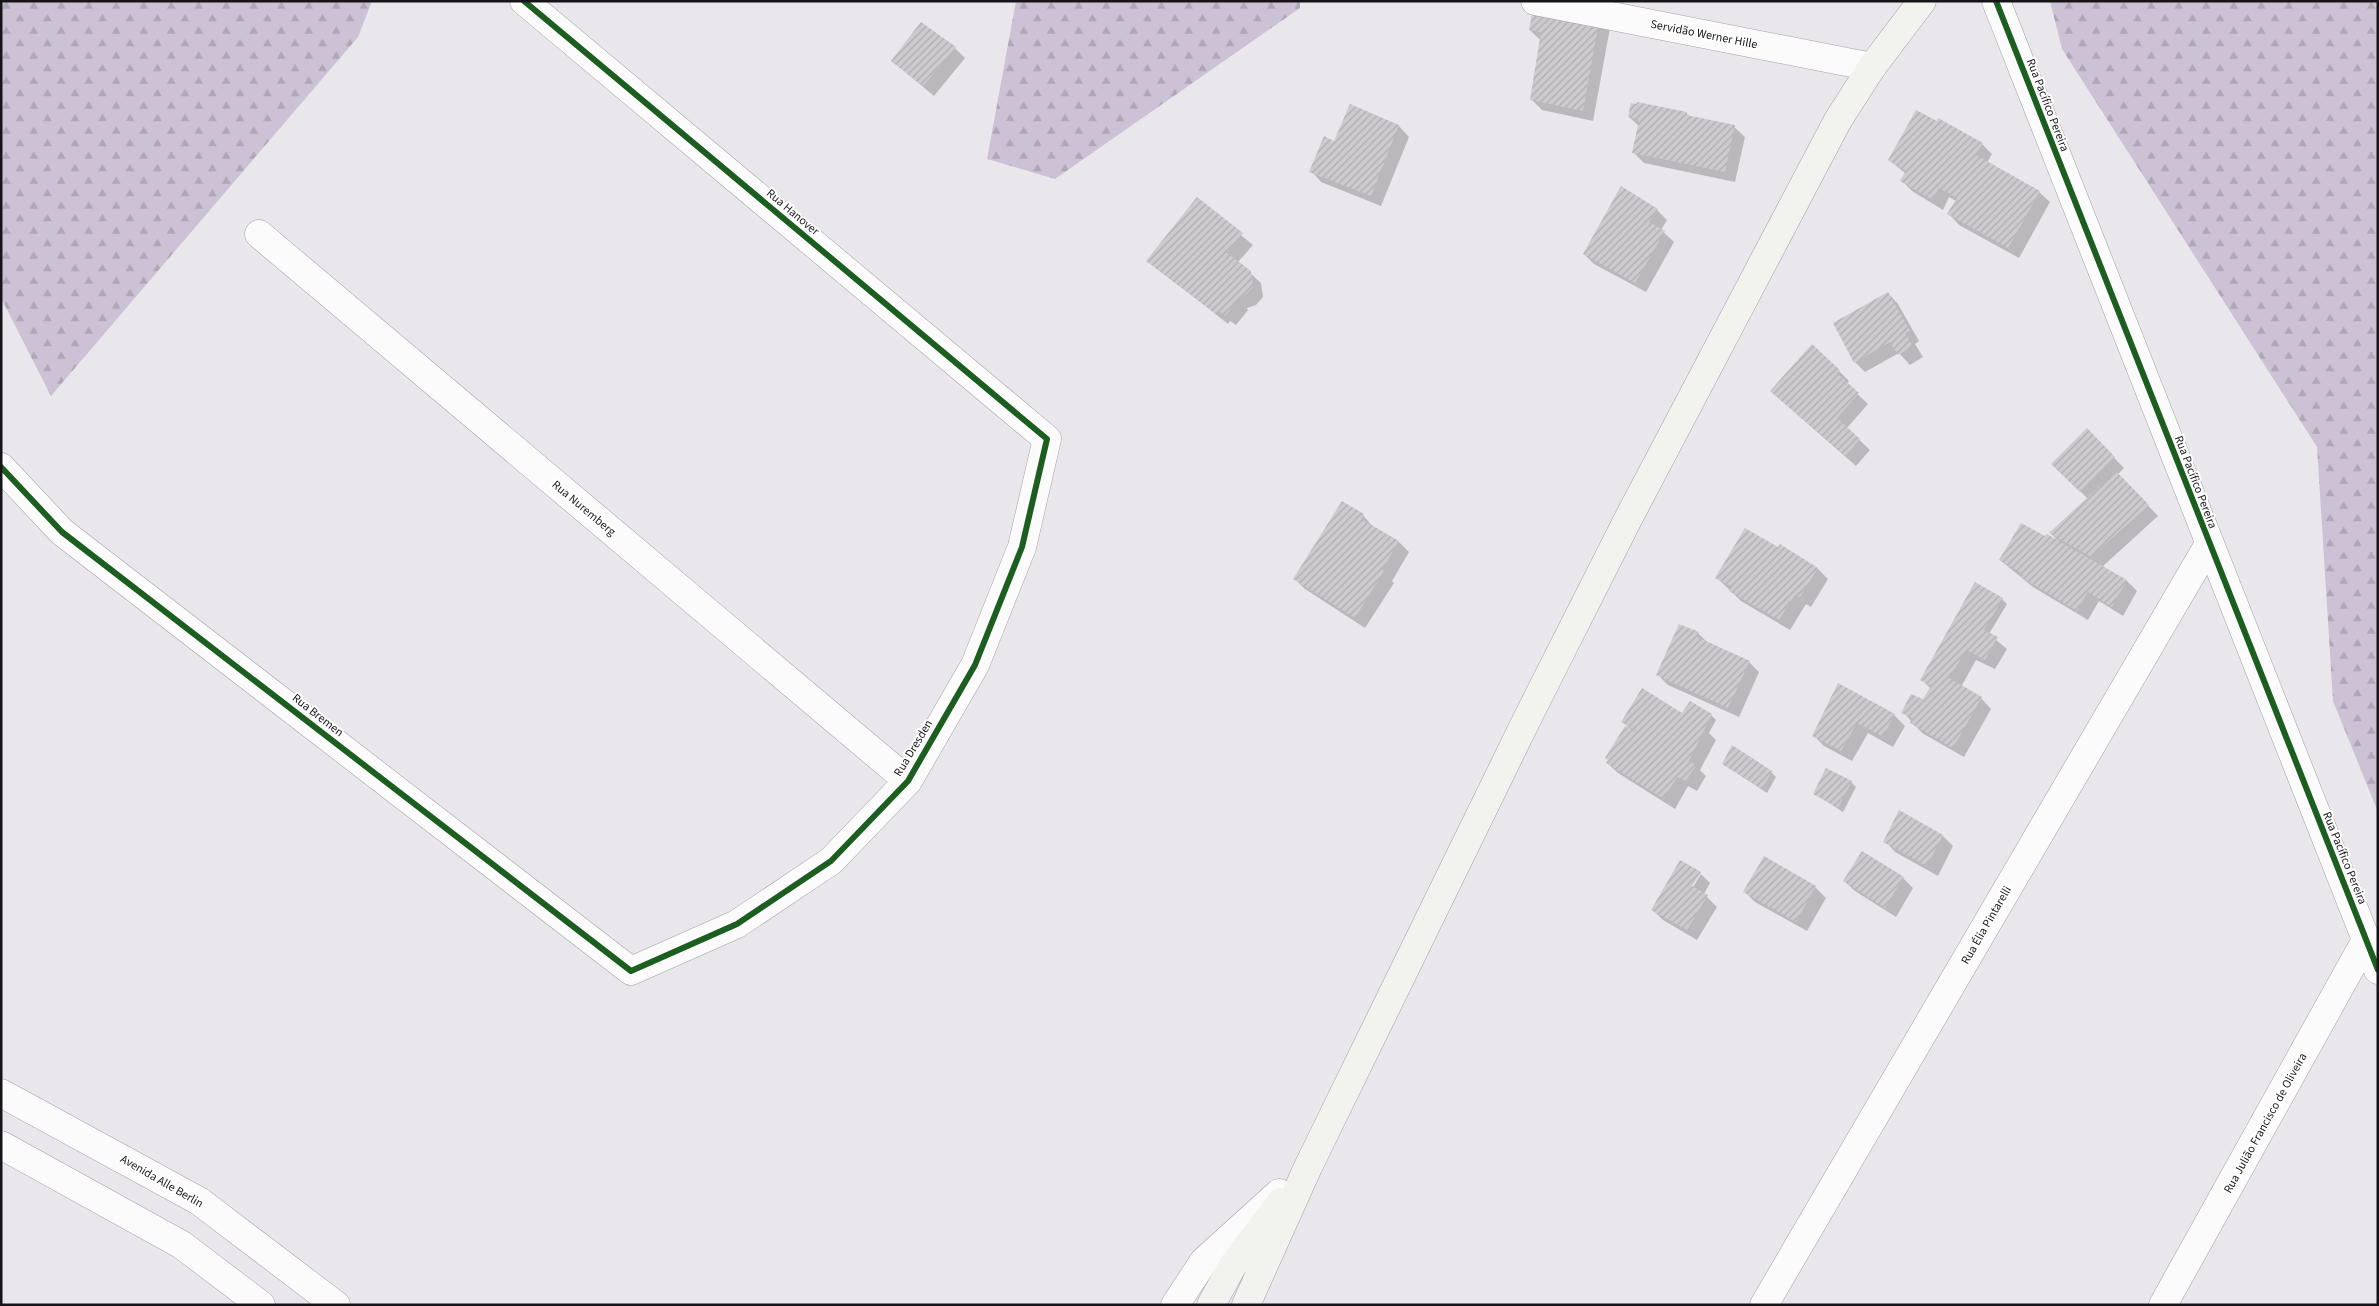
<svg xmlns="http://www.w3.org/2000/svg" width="2379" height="1306" viewBox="0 0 2379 1306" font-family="'Source Sans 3',sans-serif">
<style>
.forest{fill:url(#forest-firs)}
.shadow{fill:#0003;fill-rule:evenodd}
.building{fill:url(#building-hatch)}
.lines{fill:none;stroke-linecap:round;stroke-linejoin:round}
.minor-casing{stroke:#a2a0a3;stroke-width:29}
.secondary-casing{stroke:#a2a0a3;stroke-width:29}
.minor{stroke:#fcfbfc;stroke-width:28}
.secondary{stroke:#f2f3ef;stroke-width:28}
.cycleway-casing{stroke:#fff;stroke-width:9}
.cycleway{stroke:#1b5e20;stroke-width:6}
.labels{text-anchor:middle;stroke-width:4;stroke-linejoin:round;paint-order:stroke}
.street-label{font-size:12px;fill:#161418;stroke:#fff}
</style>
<defs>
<pattern id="forest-firs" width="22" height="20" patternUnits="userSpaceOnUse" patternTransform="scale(1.25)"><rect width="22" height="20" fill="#cdc2d5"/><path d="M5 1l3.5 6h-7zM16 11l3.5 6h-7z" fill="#afa6b6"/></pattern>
<pattern id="building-hatch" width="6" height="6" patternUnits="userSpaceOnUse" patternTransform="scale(1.25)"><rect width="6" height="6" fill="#cdcace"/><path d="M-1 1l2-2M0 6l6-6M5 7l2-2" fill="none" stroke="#afadb0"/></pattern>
</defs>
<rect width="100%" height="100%" fill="#eae7ec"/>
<path class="forest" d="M1,1h371l-14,36 -307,359 -50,-98z
M1016,1h284v7l-245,171 -68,-20z
M2050,1h328v811l-45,-111 -16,-254 -255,-398z"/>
<path class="shadow" d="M1535,5l75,23 -17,93 -51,-11 -10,-10 9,-59 -11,-11z
M955,48l10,10 -31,38 -42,-35z
M1351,106l48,20 10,11 -28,69 -60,-24 -10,-11 24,-29z
M1686,113l5,5 43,9 11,10 -10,45 -91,-19 -10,-10 5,-27 -10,-9z
M1982,144l10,10 -5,9 52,29 11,10 -31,56 -60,-33 -10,-11 7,-13 -7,-4 -6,13 -31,-19 -10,-10 4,-7 -17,-14z
M1197,199l56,46 -15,17 23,21 2,14 -7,8 -9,3 1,2 -12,15 -6,-4 -2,3 -80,-64z
M1657,210l10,10 -6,10 13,12 -28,50 -52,-28 -10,-10z
M1888,293l10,11 21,37 -4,3 8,13 -13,8 -11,-12 -34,19 -10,-10z
M1839,371l10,10 -2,3 21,20 -21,24 23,22 -14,16 -74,-65z
M2087,430l37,38 -6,6 40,42 -56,51 25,14 10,10 -14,25 -24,-15 -11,19 -55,-33 -33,-27 45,-22 13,3 -7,-8 37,-34 -35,-35z
M1363,515l10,12 26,15 10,10 -17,29 2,2 -29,45 -60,-39 -10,-10z
M1818,569l10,10 -17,28 -5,-3 -16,26 -49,-29 -24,-23z
M2002,599l5,5 -18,30 18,15 -12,20 -19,-9 -15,27 20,11 10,11 -27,48 -42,-24 -19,-21 20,-11 8,-12 -9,-9z
M1698,633l11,11 40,18 10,10 -20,45 -71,-32 -10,-10z
M1839,685l55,30 11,11 -12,21 -25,-14 -16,28 -28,-15 -11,-11z
M1683,715h28l5,5 -7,13 7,7 -16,30 6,6 -9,15 -9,-5 -13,23 -57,-36 -11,-10 24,-33 -8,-8z
M1723,764l48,8 5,5 -9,16z
M1851,782l5,5 -13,25 -29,-19z
M1899,812l44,24 10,10 -15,30 -43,-24 -10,-11z
M1764,858l51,29 11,11 -19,33 -52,-29 -10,-10z
M1681,862l19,11 10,10 -6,11 13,13 -20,33 -34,-20 -10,-10zM1698,874h3l-11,18 -2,-1z
M1903,878l10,10 -17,29 -41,-26 -11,-10z"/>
<path class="building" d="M1534,3l66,13 -17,95 -53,-11 11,-68 -12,-2z
M921,22l35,25 -33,39 -32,-25z
M1637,102l50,10 -1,3 49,10 -10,47 -93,-19 7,-33 -11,-3 3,-14 5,1z
M1350,104l49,21 -28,71 -62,-24 15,-36 10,5z
M1916,110l21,11 1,-3 45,25 -7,12 64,36 -32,57 -61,-34 10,-16 -18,-10 -7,12 -32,-19 6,-10 -18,-11z
M1621,186l37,23 -9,13 16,9 -30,52 -52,-29z
M1197,197l46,36 -16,20 24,18 2,16 -8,8 -7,3 1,1 -14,17 -6,-5 -2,4 -71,-54z
M1888,292l22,39 -5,2 8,13 -15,9 -8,-13 -36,21 -21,-40z
M1812,344l28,26 -3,3 22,20 -22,25 23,21 -15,17 -75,-65z
M2087,428l28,29 -35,35 -29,-28z
M2116,471l33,34 -58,52 -42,-24z
M1342,501l22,13 -3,5 38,22 -17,29 2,1 -29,47 -62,-39z
M2021,523l24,13 2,-2 80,46 -15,27 -24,-15 -11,19 -56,-34 2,-3 -24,-14z
M1745,528l33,19 2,-3 38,24 -18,29 -5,-2 -16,25 -50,-29 3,-4 -17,-9z
M1975,582l28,16 -19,32 14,7 -13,23 -19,-10 -17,28 33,19 -29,51 -43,-25 2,-5 -11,-5 10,-19 12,5 8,-13 -11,-6z
M1679,624l20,8 -2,5 53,24 -22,47 -72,-33z
M1838,683l57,31 -12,23 -26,-14 -16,28 -29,-15z
M1642,688l40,25 8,-12 22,13 -23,47 7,4 -10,16 -9,-4 -13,22 -58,-36 2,-3 -3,-2 20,-32 18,9 -22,-13z
M1732,745l40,26 -10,18 -40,-25z
M1826,768l26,13 -14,27 -25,-14z
M1899,810l44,25 -16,31 -44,-24z
M1862,851l42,26 -19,31 -42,-27z
M1764,856l52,30 -20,36 -53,-30z
M1680,860l21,12 -9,14 16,9 -21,35 -36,-20z"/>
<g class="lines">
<g class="minor-casing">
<path id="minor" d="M1535,1l337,66
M1996,1l382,969
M259,234l649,547
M1,467l61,65 569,439 106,-47 94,-63 77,-80 67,-116 47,-118 25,-108 -523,-438
M1,1093l198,108 137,104
M1,1145l181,100 79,60
M1175,1305l29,-44 75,-68
M1764,1305l445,-761
M2163,1305l203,-365"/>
</g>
<g class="secondary-casing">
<path id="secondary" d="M1211,1305l22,-40 48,-63
M1246,1305l62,-138 220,-450 99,-196 211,-401 34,-53 50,-66"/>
</g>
<use href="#minor" class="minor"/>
<use href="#secondary" class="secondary"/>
<g class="cycleway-casing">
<path id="cycleway" d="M1996,1l382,969
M1,467l61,65 569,439 106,-47 94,-63 77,-80 67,-116 47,-118 25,-108 -523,-438"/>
</g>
<use href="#cycleway" class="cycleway"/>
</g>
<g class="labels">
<g class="street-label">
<text transform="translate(1704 34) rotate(11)" y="4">Servidão Werner Hille</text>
<text transform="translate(2048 105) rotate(69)" y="4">Rua Pacífico Pereira</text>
<text transform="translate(793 212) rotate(40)" y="4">Rua Hanover</text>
<text transform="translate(2196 482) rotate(69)" y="4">Rua Pacífico Pereira</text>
<text transform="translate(584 508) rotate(40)" y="4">Rua Nuremberg</text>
<text transform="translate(318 715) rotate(38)" y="4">Rua Bremen</text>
<text transform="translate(913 748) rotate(-59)" y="4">Rua Dresden</text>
<text transform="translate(2345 858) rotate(68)" y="4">Rua Pacífico Pereira</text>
<text transform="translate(1986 925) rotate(-60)" y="4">Rua Élia Pintarelli</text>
<text transform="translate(2265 1123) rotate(-61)" y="4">Rua Julião Francisco de Oliveira</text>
<text transform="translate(162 1181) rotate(30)" y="4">Avenida Alle Berlin</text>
</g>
</g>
<rect width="2379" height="1306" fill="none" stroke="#161418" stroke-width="5"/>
</svg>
